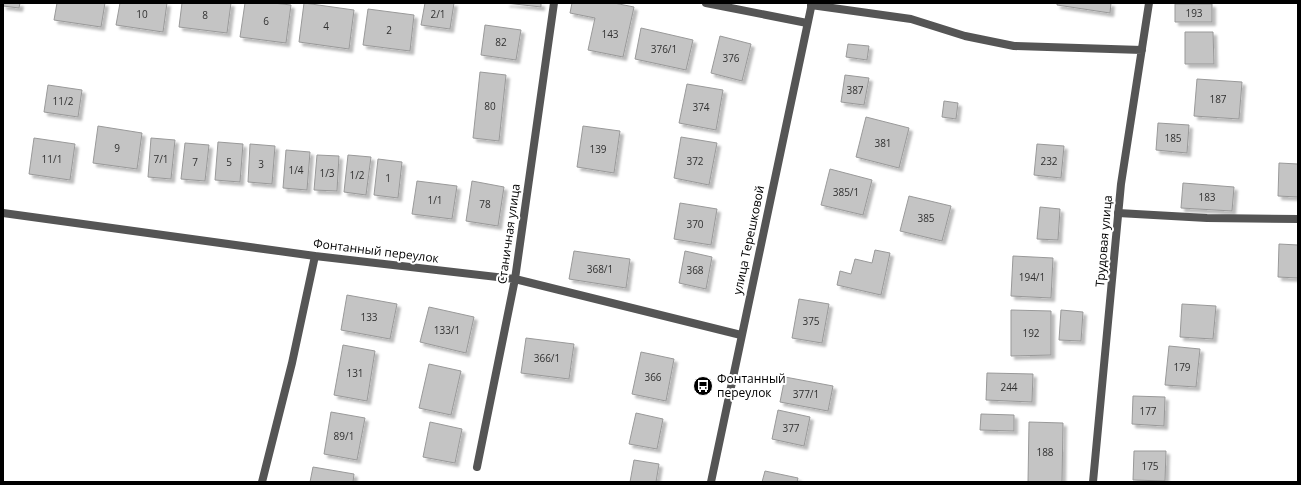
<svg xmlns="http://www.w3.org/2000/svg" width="1301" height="485" viewBox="0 0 1301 485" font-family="'Open Sans',sans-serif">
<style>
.building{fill:#c4c4c4;stroke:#999;filter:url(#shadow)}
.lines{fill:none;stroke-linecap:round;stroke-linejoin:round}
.service{stroke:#555;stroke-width:8}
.minor{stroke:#555;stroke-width:8}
.tertiary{stroke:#555;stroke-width:8}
.labels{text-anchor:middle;stroke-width:4;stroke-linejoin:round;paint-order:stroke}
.number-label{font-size:10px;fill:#313131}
.street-label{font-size:12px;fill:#000;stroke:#fff}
.poi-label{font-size:12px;fill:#000;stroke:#fff;text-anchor:start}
</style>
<defs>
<filter id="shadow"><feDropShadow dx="3.5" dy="3.5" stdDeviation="1" flood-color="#0004"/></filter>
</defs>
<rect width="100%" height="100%" fill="#fff"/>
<path class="building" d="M3,3h17l-1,5 -16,-2z
M57,3h48l-4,24 -47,-7z
M120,3h47l-4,29 -47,-7z
M182,3h49l-4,30 -48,-6z
M245,3h28l18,2 -5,38 -46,-6z
M304,3l50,7 -5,39 -50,-7z
M425,3h29l-4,26 -29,-4z
M506,3h35v4z
M572,3h42l20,4 -11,50 -35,-7 7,-32 -25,-5z
M1057,3h54l-1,10 -53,-8z
M1175,4h37v18h-37z
M368,9l46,6 -4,36 -47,-6z
M485,25l36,5 -5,30 -35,-5z
M641,28l52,12 -7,30 -51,-11z
M1185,32h28l1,32h-29z
M720,36l31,8 -9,37 -31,-8z
M848,44l21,2 -2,14 -21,-3z
M480,72l26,3 -7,66 -26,-3z
M845,75l24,3 -5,27 -23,-3z
M1197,79l45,3 -3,37 -45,-3z
M687,84l36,6 -7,40 -37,-7z
M48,85l34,5 -4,27 -34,-5z
M944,101l14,2 -2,16 -14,-2z
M866,117l43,11 -10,40 -43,-11z
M1158,123l31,2 -2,28 -31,-3z
M98,126l44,7 -5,36 -44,-6z
M583,126l37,5 -6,42 -37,-6z
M681,137l36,6 -8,42 -35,-7z
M34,138l41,6 -5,36 -41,-6z
M151,138l24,2 -4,39 -23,-2z
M218,142l25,2 -3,38 -25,-2z
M185,143l24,2 -4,36 -24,-2z
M250,144l25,2 -3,38 -24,-2z
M1037,144l27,2 -3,32 -27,-3z
M286,150l24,2 -3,38 -24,-2z
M317,155l22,1 -2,35 -23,-1z
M348,155l23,2 -5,38 -22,-3z
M378,159l24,3 -4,36 -24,-3z
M1279,163l19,1v33l-20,-1z
M830,169l42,11 -9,35 -42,-10z
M417,181l40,5 -5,33 -40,-5z
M472,181l32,6 -6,39 -32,-5z
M1183,183l51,4 -2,24 -51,-3z
M909,196l42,10 -9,35 -42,-10z
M680,203l37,6 -6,36 -37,-6z
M1040,207l20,2 -2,31 -21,-1z
M1279,244l19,1v33l-20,-1z
M875,250l15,3 -9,42 -44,-10 3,-14 11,3 4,-15 17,4z
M574,251l56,8 -4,29 -57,-9z
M685,251l27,6 -6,32 -27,-6z
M1013,256l40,2 -2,40 -40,-2z
M347,295l50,9 -7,35 -49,-9z
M799,299l30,5 -7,39 -30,-5z
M1182,304l34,2 -3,33 -33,-2z
M429,307l45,10 -8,36 -46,-11z
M1011,310l40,1v44l-40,1z
M1061,310l22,2 -2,29 -22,-1z
M526,338l48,6 -5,35 -48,-6z
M343,345l32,6 -8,50 -33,-6z
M1169,346l31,3 -4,38 -31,-2z
M641,352l33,7 -8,42 -34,-7z
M429,364l32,7 -10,44 -32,-7z
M987,373l46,1 -1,28 -46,-2z
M785,377l48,9 -5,25 -48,-9z
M1133,396l32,1 -1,29 -32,-2z
M778,410l32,7 -6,29 -32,-7z
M331,412l34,6 -8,42 -33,-6z
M636,413l27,6 -6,30 -28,-5z
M981,414l33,1v16l-34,-1z
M430,422l32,7 -7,34 -32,-6z
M1029,422l34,1 -1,59h-34z
M1134,451h32l-1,30 -32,-1z
M634,460l25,4 -3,18h-26z
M313,467l41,7 -1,8h-43z
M765,471l33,7 -1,4h-35z"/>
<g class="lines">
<path class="service" d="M1118,213l89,5 91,1"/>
<path class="minor" d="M706,3l101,20
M811,5l100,14 54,17 49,10 128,4
M3,213l312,43 200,23 226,56
M477,467l38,-188 39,-276
M262,482l30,-119 23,-107
M1093,482l28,-298 28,-181"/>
<path class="tertiary" d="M711,482l101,-479"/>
</g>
<defs>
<g id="bus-disc" transform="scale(1)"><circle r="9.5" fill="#000" stroke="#fff"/><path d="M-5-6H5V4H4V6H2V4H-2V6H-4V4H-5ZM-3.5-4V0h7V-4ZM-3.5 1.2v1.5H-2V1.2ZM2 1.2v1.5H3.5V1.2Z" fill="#fff"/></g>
</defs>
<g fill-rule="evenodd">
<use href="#bus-disc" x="703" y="386"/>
</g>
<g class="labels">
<g class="number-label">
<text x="1194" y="17">193</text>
<text x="142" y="18">10</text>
<text x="438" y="18">2/1</text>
<text x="205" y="19">8</text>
<text x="266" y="25">6</text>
<text x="326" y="30">4</text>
<text x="389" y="34">2</text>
<text x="610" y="38">143</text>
<text x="501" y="46">82</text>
<text x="664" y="53">376/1</text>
<text x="731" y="62">376</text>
<text x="855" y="94">387</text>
<text x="1218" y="103">187</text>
<text x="63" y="105">11/2</text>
<text x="490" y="110">80</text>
<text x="701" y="111">374</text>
<text x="1173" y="142">185</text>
<text x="883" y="147">381</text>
<text x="117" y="152">9</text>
<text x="598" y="153">139</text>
<text x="52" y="163">11/1</text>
<text x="161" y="163">7/1</text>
<text x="695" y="165">372</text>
<text x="1049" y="165">232</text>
<text x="195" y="166">7</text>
<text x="229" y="166">5</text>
<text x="261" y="168">3</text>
<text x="296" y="174">1/4</text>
<text x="327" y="177">1/3</text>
<text x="357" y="179">1/2</text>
<text x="388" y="182">1</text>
<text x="846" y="196">385/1</text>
<text x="1207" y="201">183</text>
<text x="435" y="204">1/1</text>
<text x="485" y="208">78</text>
<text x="926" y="222">385</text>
<text x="695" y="228">370</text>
<text x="600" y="273">368/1</text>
<text x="695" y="274">368</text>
<text x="1032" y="281">194/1</text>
<text x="369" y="321">133</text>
<text x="811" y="325">375</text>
<text x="447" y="334">133/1</text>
<text x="1031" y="337">192</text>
<text x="547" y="362">366/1</text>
<text x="1182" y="371">179</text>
<text x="355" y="377">131</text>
<text x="653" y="381">366</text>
<text x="1009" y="391">244</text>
<text x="806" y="398">377/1</text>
<text x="1148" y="415">177</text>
<text x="791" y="432">377</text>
<text x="344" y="440">89/1</text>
<text x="1045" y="456">188</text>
<text x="1150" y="470">175</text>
</g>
<g class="street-label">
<text transform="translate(509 234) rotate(-82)" y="4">Станичная улица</text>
<text transform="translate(749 240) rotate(-78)" y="4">улица Терешковой</text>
<text transform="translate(1104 241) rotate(-85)" y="4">Трудовая улица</text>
<text transform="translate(376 251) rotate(7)" y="4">Фонтанный переулок</text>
</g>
<g class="poi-label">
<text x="717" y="383">Фонтанный<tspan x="717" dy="14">переулок</tspan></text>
</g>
</g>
<rect width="1301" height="485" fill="none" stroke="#000000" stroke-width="8"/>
</svg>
